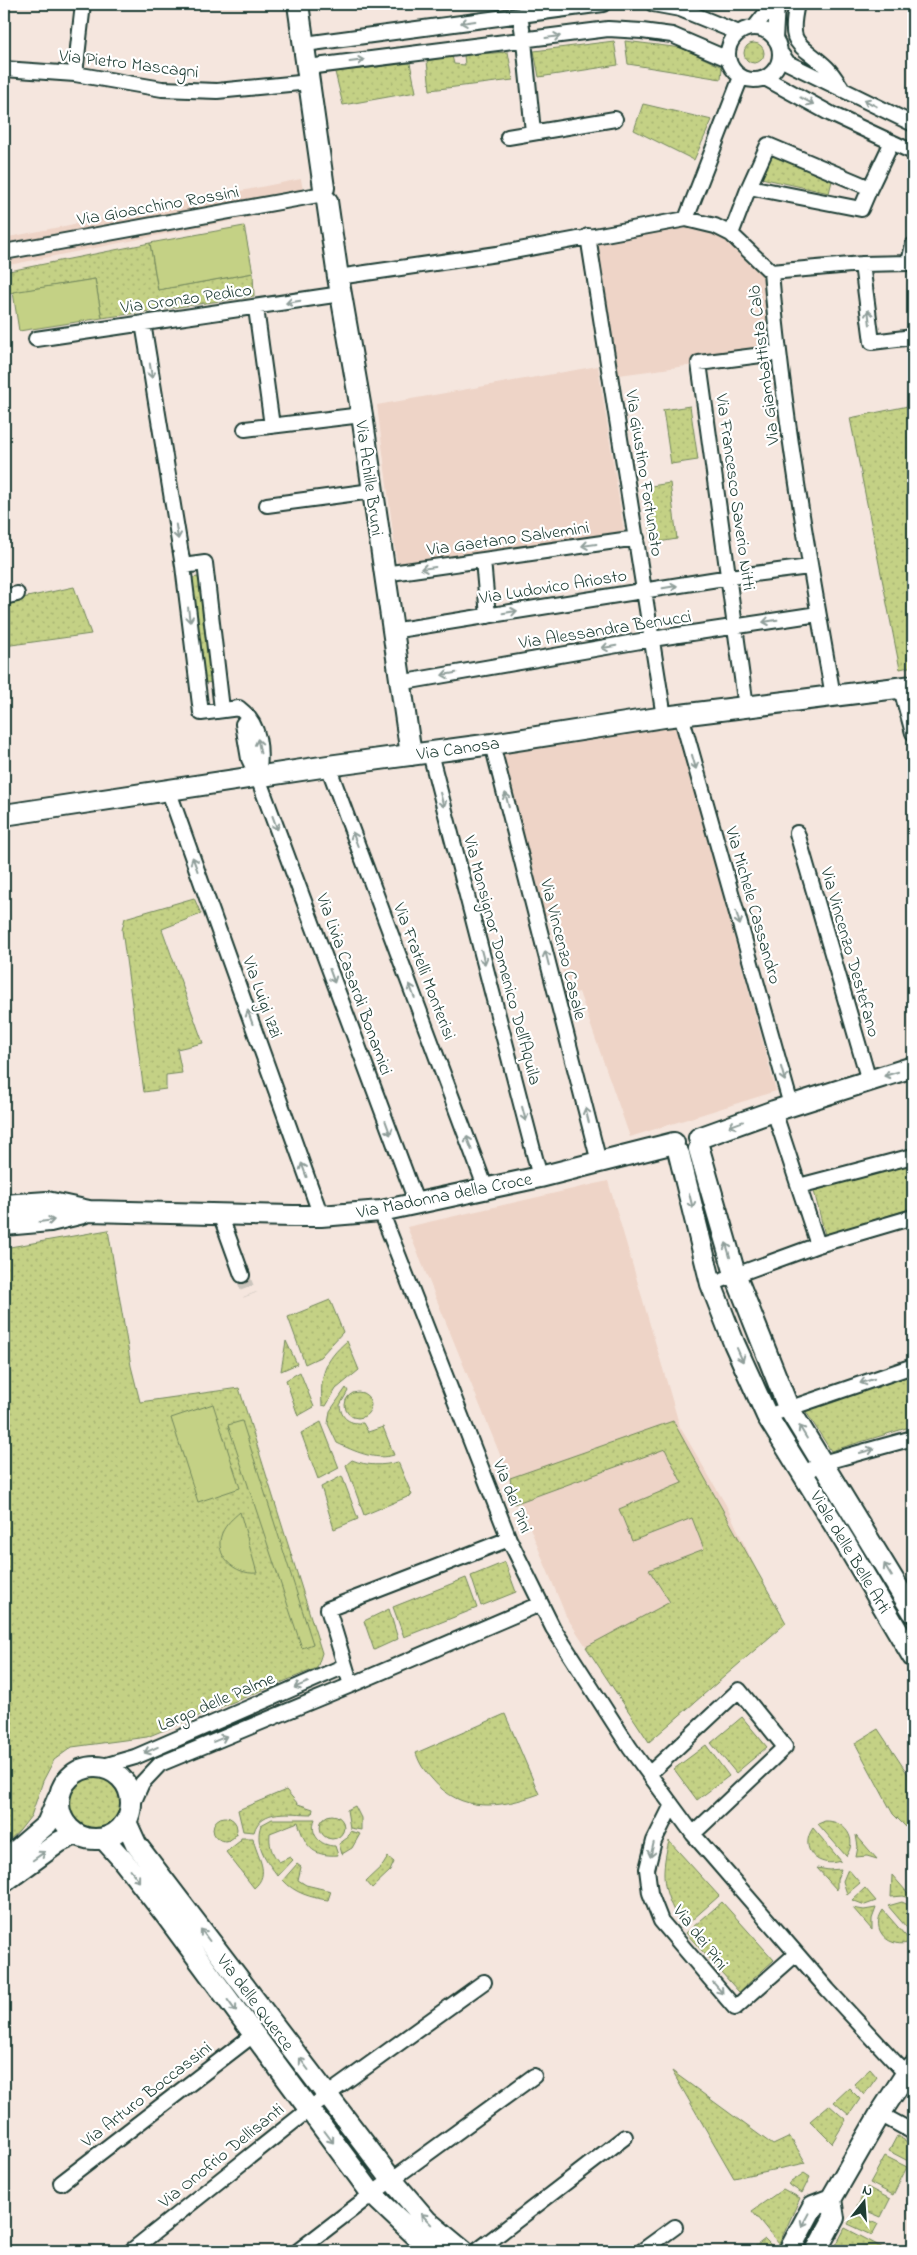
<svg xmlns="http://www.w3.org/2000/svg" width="917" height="2255" viewBox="0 0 917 2255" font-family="'Indie Flower',sans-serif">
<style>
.built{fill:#eed4c7}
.green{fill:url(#green-dots);stroke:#72875c}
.pitch{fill:#c4d185;stroke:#72875c}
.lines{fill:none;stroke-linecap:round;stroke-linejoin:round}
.street-tunnel{stroke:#cac4bc;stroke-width:14;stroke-dasharray:14 7;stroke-linecap:butt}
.street-casing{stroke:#1f3d34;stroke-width:18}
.secondary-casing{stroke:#1f3d34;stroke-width:24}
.street{stroke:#fff;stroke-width:14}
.secondary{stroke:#fff;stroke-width:20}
.oneway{stroke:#8f9e9a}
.labels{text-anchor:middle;stroke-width:4.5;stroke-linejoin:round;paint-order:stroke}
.street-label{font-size:18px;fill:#1f3d34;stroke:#fff}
</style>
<defs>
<pattern id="green-dots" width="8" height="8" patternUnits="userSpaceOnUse" patternTransform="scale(1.25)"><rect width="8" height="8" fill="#c4d185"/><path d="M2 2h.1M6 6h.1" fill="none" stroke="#a8b473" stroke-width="1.8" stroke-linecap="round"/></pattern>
</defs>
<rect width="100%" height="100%" fill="#f5e6de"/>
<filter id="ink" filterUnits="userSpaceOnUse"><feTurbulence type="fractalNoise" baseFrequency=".02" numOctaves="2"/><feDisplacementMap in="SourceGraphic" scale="10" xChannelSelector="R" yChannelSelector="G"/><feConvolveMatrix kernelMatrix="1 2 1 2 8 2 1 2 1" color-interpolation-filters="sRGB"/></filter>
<g filter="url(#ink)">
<path class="built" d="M301,179l5,27 -302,60v-28z
M706,219l69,50 13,88 -102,9 -82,11 -26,-143z
M598,366l26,165 -227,34 -20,-160z
M676,722l100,369 -146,46 -51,-145 -15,4 1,-15 -16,-63 -7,-5 -43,-162z
M608,1181l72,246 46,78 41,88 -118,149 -83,-126 -159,-389z"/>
<path class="green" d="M614,41l4,24 -79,12 -5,-26z
M625,41l57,7 40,19 -1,12 -93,-15z
M744 53a10 10 0 1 1 20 0a10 10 0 1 1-20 0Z
M508,52l5,28 -83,10 -3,-29 25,-5 2,8 11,1 -1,-10z
M410,63l6,29 -73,13 -8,-33z
M643,104l69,16 -18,40 -60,-30z
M771,151l62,26 -4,16 -68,-15z
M150,243l8,47 95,-17 1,23 -152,22 -7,-39 -91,15v-22z
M913,405v261l-13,3 -50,-251z
M690,406l8,54 -27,4 -8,-54z
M670,483l7,56 -25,4 -7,-56z
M203,576l12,106 -10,1 -13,-105z
M74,587l17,47 -87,12v-44z
M194,898l7,16 -39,15 41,114 -26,6 5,24 -16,2v14l-22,3 -22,-162 3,-12z
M907,1162l6,20v26l-88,27 -11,-44z
M108,1230l23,136 9,36 99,-14 83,265 -5,15 -170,69 -75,10 -18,13 -11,21 -12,35 -11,14 -16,15v-597z
M330,1300l13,32 -23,25 -15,7 -17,-47z
M286,1341l11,23 -16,7z
M347,1341l12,29 -23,19 -10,17 -4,-1c-2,-30 2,-44 25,-64z
M300,1372l14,35 -16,9 -12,-36z
M913,1372v54l-82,25 -28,-44z
M346,1388l2,3 -8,14c1,14 10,19 23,18l5,9 15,-5 11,28c-19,6 -40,-4 -57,-12l-9,-19 2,-13z
M345 1405a13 13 0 1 1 26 0a13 13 0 1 1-26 0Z
M673,1421l113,202 -137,119 -63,-95 84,-45 -21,-32 55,-21 -12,-31 -60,23 -13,-32 63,-26 -17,-34 -151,55 -4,-26z
M321,1422l18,46 -21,11 -17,-46z
M352,1460c15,6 30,6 46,2l14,33 -48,20 -18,-50z
M342,1476l16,43 -24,10 -13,-42z
M505,1562l11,30 -35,14 -10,-30z
M466,1578l11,30 -73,29 -11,-30z
M389,1609l9,30 -24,11 -10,-29z
M505,1714l34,80c-38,14 -78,20 -107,-15 -8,-9 -12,-14 -16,-26z
M742,1717l25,30 -31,26 -25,-30z
M878,1729l35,53v52l-20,-20 -38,-71z
M706,1745l23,31 -32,24 -23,-31z
M70 1803a25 25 0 1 1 50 0a25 25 0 1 1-50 0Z
M286,1790l12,14 15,5 -1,5c-21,0 -51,-7 -58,18l-11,-1 -5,-21z
M355,1806l6,12v12l-11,-2 -3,-18z
M320 1827a12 12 0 1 1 24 0a12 12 0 1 1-24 0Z
M213 1829a12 12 0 1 1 24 0a12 12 0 1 1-24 0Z
M272,1819h43c-6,15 5,27 20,27l3,9c-27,2 -33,-10 -40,-33l-28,11c-1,11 1,20 9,29l11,-5 3,3 -15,16c-12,-15 -24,-32 -17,-51z
M825,1821c19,-1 34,18 21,35l-28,-32z
M813,1828l28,33c-23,8 -43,-12 -28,-33z
M350,1831l10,3 -8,14 -10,6 -3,-10 8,-6z
M856,1835l21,24 -10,-3 -11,1 2,-10z
M241,1838h12c3,18 19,35 1,50l-28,-36 14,-11z
M669,1841l50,55 -36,32c-19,-34 -24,-49 -14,-87z
M388,1857l6,5 -4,9 -18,17 -6,-7 17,-16z
M297,1864l4,3 -3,13 8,5 25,6 -3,9c-16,-2 -34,-7 -45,-20z
M817,1868l12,2 12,-1 -4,10v11z
M848,1869l12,14 -13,11 -4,-13z
M892,1875l21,24 -11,-3 -11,1z
M865,1888l11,13 -11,4 -13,-5z
M722,1902l52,58 -35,32 -53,-59z
M902,1902l11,5v28l-25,-29z
M853,1908l11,2 12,-2 -4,11v11z
M883,1910l28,32c-21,8 -42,-12 -28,-32z
M870,2069l7,8 -13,18 -10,-11z
M672,2071l101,74 17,-8 16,26 -72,15z
M849,2088l11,11 -11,16 -15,-13z
M829,2105l17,15 -14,23 -22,-22z
M897,2136l16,9v9l-3,8 -21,-11z
M885,2156l22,11 -14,28 -23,-12z
M804,2173l6,4 -8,16 -14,-9z
M867,2187l23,12 -9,18 -24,-10z
M783,2189l17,9 -21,46 -27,-33z
M854,2214l24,10 -6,11 -24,-11z
M845,2228l40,21 -1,2h-51z
M765,2239l12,12h-28z"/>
<path class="pitch" d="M244,226l9,47 -95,17 -8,-47z
M95,279l7,39 -83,13 -6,-39z
M213,1404l27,84 -42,14 -27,-84z
M242,1421l71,223 -11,4 -74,-223z
M240,1512l17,61c-22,2 -44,-17 -35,-40 4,-9 11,-15 18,-21z"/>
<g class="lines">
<path class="street-tunnel" d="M242,1275l8,20"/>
<g class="street-casing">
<path id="street" d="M653,4l27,5 59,24
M797,4c-10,44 3,38 30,64 5,5 10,13 14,19
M520,15l4,26 9,91
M754,28l19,-24
M728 54a26 26 0 1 1 52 0a26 26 0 1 1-52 0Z
M775,39l2,-35
M305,44l298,-40
M780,52l8,11 125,61
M308,67l300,-38 34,2 30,4 56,24
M4,69l71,5 87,15 55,2 93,-9
M75,74l8,-70
M765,78l66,36 82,38
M508,137l107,-18
M749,187l112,22 9,-21
M686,219l55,-142
M731,234l18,-47 19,-42 102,43 22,-46
M588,236l76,481
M4,252l314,-57
M862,264l10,78 41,-5
M771,272l91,-8 47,-1 4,-18
M338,277l159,-23 189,-35 29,7 16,8 40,38c12,143 37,283 62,424
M256,308l16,118
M143,323l40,243 18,147 38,-5c22,17 23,42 19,70
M36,339l305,-45
M245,429l117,-14
M267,505l105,-14
M483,560l5,56
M183,566l22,-3 17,146
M384,574l253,-36
M4,597l13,-3
M392,631l338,-54 79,-10
M399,683l253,-44 166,-25
M901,689l12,44
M746,707l-47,-344 79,-10
M681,715l110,390
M248,718l-5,6 6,35 9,19 159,426
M492,744l107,418
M430,753l110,424
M328,766l158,423
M169,792l152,424
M797,833l72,248
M774,1111l44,134
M799,1186l114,-30
M381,1211l128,328 44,89 77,120 63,86 135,156 78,84
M220,1214l22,61
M711,1284l107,-39 95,-28
M767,1416l146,-50
M803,1474l19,-11 91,-25
M509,1539l-181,70 23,76 189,-81
M100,1767l35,-10 210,-91
M649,1774l90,-84 46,57 -92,87
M672,1805l-18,36 -7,28 3,24 11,28 74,87 61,-54
M131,1808l11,-25 18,-19 191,-79
M880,2114l33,18
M61,2183l192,-148
M131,2251l196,-156 157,-113
M298,2251l74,-57 162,-118
M477,2251l148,-114
M642,2251l33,-24"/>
</g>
<g class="secondary-casing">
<path id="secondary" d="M298,4l26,184
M327,201l11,76 24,138 49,340
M4,815l324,-49 164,-22 172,-27 249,-31
M699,1138l75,-27 139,-44
M699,1149l36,125 53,133 125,205
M679,1154l32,130 23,59 33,73 78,126 68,115
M4,1205l43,-3 42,9 204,5h28l60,-5 159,-34 134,-34
M4,1225l46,-4 33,-8
M59 1803a36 36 0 1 1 72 0a36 36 0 1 1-72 0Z
M126,1822l10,22 256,336 35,41 36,30
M104,1839l18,20 43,55 207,280 60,57
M4,1861l43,-37 11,-26
M4,1882l55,-40 17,-8
M789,2251l24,-45 18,-7
M816,2251l18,-33 -3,-19 49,-85 26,-40 7,-7"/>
</g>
<use href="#street" class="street"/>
<use href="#secondary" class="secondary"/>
</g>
<defs><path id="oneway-shaft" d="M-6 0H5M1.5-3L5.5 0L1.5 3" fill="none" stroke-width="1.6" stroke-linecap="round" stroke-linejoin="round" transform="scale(1.25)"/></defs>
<g class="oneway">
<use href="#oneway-shaft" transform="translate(468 22) rotate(172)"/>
<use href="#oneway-shaft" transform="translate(553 37) rotate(-8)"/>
<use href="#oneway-shaft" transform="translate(357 61) rotate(-7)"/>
<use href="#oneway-shaft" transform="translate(807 101) rotate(28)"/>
<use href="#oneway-shaft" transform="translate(870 103) rotate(-154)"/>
<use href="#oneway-shaft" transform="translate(293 302) rotate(171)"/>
<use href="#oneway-shaft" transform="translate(869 317) rotate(-97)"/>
<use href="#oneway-shaft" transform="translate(151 371) rotate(81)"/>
<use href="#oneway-shaft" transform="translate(177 532) rotate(81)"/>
<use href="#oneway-shaft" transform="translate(589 545) rotate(172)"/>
<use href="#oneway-shaft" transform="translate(428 568) rotate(172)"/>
<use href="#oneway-shaft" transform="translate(670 587) rotate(-9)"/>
<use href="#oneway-shaft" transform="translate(510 612) rotate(-9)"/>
<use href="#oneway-shaft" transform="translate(189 615) rotate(83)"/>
<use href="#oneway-shaft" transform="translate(770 621) rotate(171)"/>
<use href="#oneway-shaft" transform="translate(609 647) rotate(170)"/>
<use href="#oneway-shaft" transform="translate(449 674) rotate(170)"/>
<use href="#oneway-shaft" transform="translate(259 746) rotate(-101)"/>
<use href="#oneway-shaft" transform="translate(694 762) rotate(74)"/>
<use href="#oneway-shaft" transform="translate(442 800) rotate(75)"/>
<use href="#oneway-shaft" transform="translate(507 800) rotate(-104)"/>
<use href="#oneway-shaft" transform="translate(275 823) rotate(70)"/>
<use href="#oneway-shaft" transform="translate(355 839) rotate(-111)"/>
<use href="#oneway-shaft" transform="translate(195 864) rotate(-110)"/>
<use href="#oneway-shaft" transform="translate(738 918) rotate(74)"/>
<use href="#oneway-shaft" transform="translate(483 957) rotate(75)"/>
<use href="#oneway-shaft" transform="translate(547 958) rotate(-104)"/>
<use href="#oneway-shaft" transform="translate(332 976) rotate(70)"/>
<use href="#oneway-shaft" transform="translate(412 991) rotate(-111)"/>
<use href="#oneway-shaft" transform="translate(250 1017) rotate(-110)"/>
<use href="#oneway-shaft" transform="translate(783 1074) rotate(74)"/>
<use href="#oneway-shaft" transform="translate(891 1074) rotate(163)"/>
<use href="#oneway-shaft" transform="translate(524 1114) rotate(75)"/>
<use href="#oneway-shaft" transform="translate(587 1115) rotate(-104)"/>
<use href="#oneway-shaft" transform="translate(736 1124) rotate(160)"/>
<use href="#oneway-shaft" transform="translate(388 1128) rotate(70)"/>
<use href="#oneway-shaft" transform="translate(469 1143) rotate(-111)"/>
<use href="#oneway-shaft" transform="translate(304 1170) rotate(-110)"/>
<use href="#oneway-shaft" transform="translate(691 1201) rotate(76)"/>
<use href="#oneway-shaft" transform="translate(47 1221) rotate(-8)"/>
<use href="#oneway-shaft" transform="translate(728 1250) rotate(-106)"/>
<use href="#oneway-shaft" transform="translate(740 1355) rotate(66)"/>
<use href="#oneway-shaft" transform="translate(867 1381) rotate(162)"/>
<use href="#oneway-shaft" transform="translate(803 1432) rotate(-121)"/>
<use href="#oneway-shaft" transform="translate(867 1451) rotate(-15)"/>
<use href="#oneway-shaft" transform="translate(888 1570) rotate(-121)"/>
<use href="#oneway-shaft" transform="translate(301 1685) rotate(157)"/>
<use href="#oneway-shaft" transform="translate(220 1739) rotate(-23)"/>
<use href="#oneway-shaft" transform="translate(151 1750) rotate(156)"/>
<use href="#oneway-shaft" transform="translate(652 1850) rotate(103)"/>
<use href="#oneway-shaft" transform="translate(39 1856) rotate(-35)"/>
<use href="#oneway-shaft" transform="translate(135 1876) rotate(53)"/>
<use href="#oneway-shaft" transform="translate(205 1935) rotate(-127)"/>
<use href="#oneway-shaft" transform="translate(718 1988) rotate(49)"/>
<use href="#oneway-shaft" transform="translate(232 2006) rotate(54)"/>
<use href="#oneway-shaft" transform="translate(304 2064) rotate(-127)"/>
<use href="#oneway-shaft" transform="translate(329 2137) rotate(53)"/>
<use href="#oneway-shaft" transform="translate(426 2219) rotate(-134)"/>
<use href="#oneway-shaft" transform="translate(805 2220) rotate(118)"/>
</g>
</g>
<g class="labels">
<g class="street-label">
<text transform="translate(129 63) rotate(7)" y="6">Via Pietro Mascagni</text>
<text transform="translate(158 205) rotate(-10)" y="6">Via Gioacchino Rossini</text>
<text transform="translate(186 298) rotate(-8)" y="6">Via Oronzo Pedico</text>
<text transform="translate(763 365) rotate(-97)" y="6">Via Giambattista Calò</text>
<text transform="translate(645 473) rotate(81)" y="6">Via Giustino Fortunato</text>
<text transform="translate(370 478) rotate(82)" y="6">Via Achille Bruni</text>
<text transform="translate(736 492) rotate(82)" y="6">Via Francesco Saverio Nitti</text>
<text transform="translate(508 538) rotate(-8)" y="6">Via Gaetano Salvemini</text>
<text transform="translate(553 586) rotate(-9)" y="6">Via Ludovico Ariosto</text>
<text transform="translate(605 629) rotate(-9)" y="6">Via Alessandra Benucci</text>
<text transform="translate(458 748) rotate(-8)" y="6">Via Canosa</text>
<text transform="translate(754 905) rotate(74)" y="6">Via Michele Cassandro</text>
<text transform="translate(564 949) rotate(76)" y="6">Via Vincenzo Casale</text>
<text transform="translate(851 952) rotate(74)" y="6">Via Vincenzo Destefano</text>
<text transform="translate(503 960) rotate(75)" y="6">Via Monsignor Domenico Dell'Aquila</text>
<text transform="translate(425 971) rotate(69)" y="6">Via Fratelli Monterisi</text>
<text transform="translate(355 984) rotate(70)" y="6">Via Livia Casardi Bonamici</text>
<text transform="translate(263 997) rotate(70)" y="6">Via Luigi Izzi</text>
<text transform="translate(444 1195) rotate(-11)" y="6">Via Madonna della Croce</text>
<text transform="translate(513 1496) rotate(68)" y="6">Via dei Pini</text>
<text transform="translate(851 1552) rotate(59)" y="6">Viale delle Belle Arti</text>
<text transform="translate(216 1701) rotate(-23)" y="6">Largo delle Palme</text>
<text transform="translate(701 1937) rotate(52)" y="6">Via dei Pini</text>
<text transform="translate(256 2002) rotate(53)" y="6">Via delle Querce</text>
<text transform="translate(146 2094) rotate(-38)" y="6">Via Arturo Boccassini</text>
<text transform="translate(221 2155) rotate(-39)" y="6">Via Onofrio Dellisanti</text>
</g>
</g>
<rect width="917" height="2255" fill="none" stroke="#fff" stroke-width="20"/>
<rect x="10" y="10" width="897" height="2235" fill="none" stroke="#1f3d34" stroke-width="2" filter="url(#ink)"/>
<g transform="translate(864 2202) rotate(17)" stroke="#ffffff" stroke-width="4" paint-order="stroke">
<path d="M0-4L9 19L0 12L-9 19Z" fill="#1f3d34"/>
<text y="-8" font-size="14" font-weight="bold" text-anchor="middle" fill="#1f3d34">N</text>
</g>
</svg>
